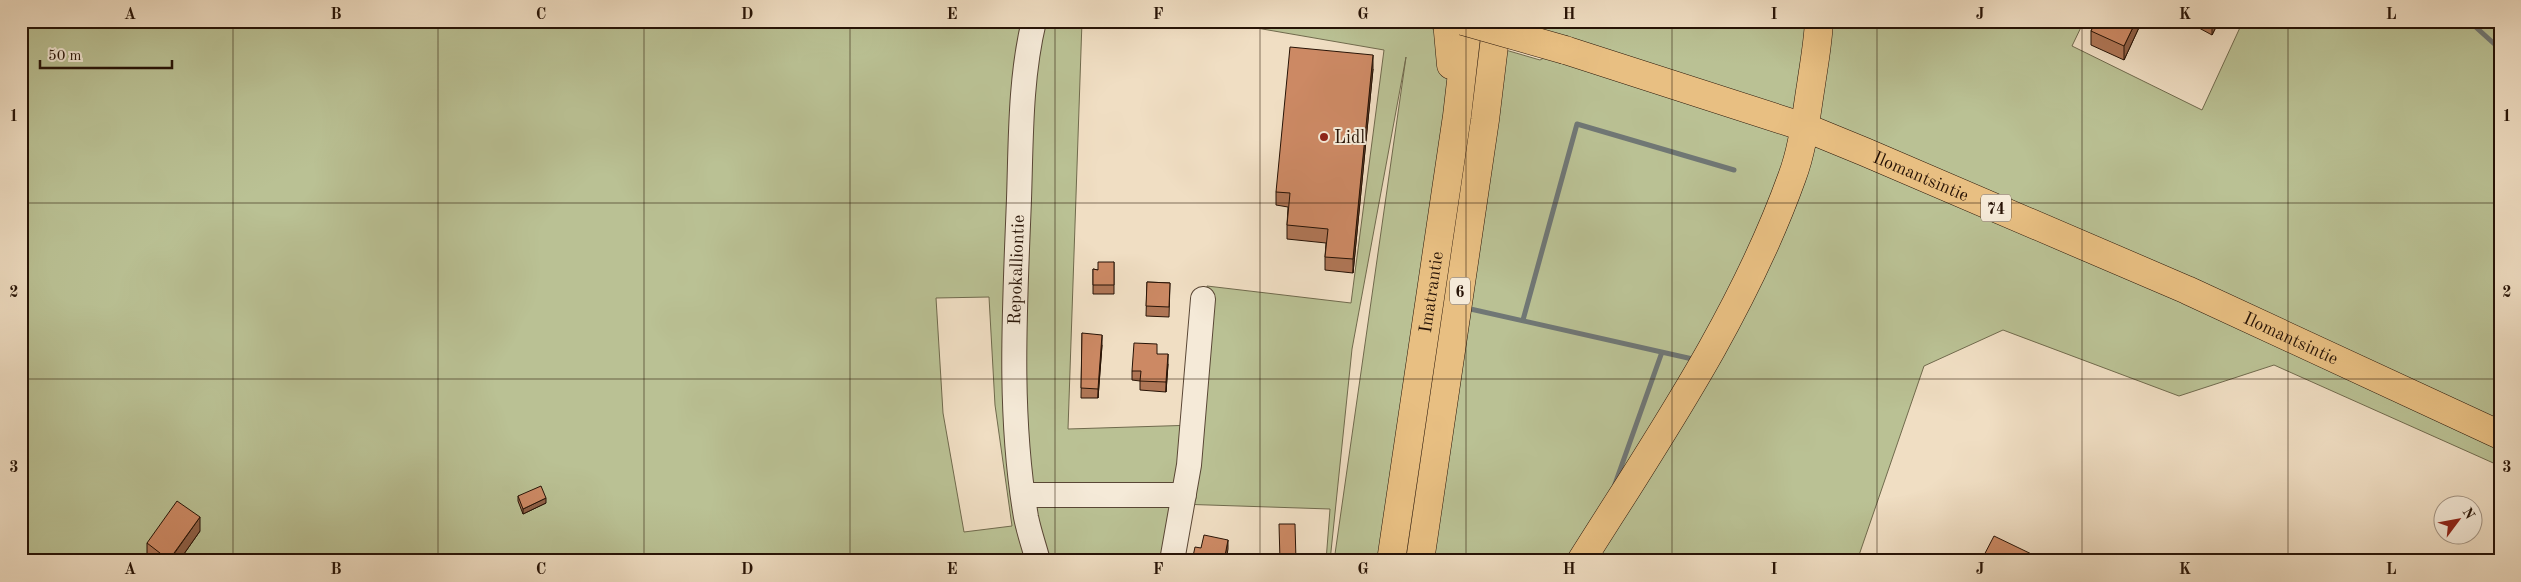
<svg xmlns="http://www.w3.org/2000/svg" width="2521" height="582" viewBox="0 0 2521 582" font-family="'Old Standard TT',serif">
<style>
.green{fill:#bac194;stroke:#706a4d;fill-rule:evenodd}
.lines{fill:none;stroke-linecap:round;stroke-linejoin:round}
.stream{stroke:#707775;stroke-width:5}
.minor-casing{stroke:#594635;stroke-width:26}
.major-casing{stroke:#271306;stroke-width:29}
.highway-casing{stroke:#271306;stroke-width:29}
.minor{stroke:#f5ead8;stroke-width:24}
.major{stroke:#e8bf82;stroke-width:28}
.highway{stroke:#e8bf82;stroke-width:28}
.major-bridge-casing{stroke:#271306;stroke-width:29;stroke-linecap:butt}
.major-bridge{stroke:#e8bf82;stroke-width:28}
.wall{fill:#af7656;stroke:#271306}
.shaded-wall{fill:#8f6046;stroke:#271306}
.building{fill:#cc8964;stroke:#271306}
.grid{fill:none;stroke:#271306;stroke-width:1;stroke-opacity:0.55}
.poi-dot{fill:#8f2418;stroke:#f5ead8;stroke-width:2}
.labels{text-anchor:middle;stroke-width:4;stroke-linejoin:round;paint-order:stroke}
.shield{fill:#f5ead8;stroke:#655445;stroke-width:1}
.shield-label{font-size:16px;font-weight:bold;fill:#271306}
.poi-label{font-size:18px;fill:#271306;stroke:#f5ead8;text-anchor:start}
.street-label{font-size:18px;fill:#271306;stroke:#f5ead8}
.neatline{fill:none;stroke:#271306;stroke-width:2}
.grid-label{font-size:16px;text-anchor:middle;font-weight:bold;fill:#271306}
</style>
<rect width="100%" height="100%" fill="#f0dec3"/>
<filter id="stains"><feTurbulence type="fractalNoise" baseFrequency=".004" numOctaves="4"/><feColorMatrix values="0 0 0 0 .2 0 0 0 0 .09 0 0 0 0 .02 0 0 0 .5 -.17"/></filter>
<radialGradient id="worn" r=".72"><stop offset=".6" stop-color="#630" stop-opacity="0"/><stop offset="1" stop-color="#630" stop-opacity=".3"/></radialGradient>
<path class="green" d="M21,21h1061l-14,408 128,-4 11,-139 144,17 33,-253 -168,-29h198l2,3 124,36 15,-8 253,84 19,-115h257l-12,25 130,64 41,-89h257v445l-226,-101 -95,31 -176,-66 -79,36 -67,195h-523l72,-504 -54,292 -22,212h-4l4,-52 -152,-5 -10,57h-133l-3,-10 -24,6v4h-987zM989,297l6,108 17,121 -48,6 -21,-119 -7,-115z
M1506,21h306l-12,94z"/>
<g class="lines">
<path class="stream" d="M2469,21l31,28
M1466,308l231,52
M1523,320l54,-196 157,46
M1615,484l47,-132
M2493,561l7,-19"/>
<g class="minor-casing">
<path id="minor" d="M1034,21c-14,58 -13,119 -15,178 -4,105 -11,213 7,318 3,15 8,29 12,44
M1024,495h160
M1172,561l17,-96 14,-166"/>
</g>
<g class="major-casing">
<g id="major">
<path id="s1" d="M1565,50l239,77 61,25 322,138 313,145"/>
</g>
</g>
<g class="highway-casing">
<g id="highway">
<path d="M1447,21l4,44"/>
<path id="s2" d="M1391,561l66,-445 11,-95"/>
<path d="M1420,561l65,-441 12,-99"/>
<path d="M1581,561c78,-124 161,-245 211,-384 11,-29 14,-61 19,-92 3,-21 7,-42 8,-64"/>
</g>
</g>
<use href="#minor" class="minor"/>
<use href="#major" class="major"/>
<use href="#highway" class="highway"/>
<g class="major-bridge-casing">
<path id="major-bridge" d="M1463,21l102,29"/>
</g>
<use href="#major-bridge" class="major-bridge"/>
</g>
<path class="wall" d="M2096,21h46l-18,39 -33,-15v-14z
M2186,21h33l-7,14z
M1373,69l-20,204 -28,-3v-13l1,-14 -39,-4v-14l1,-18 -12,-2v-13z
M1114,262v32h-21v-25l5,1z
M1147,282l23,1 -1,34 -23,-1z
M1082,333l20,12 -4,53h-17z
M1157,354l11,10 -2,28 -26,-2v-9l-8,-1v-9z
M518,496l28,7 -23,11 -5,-13z
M200,531l-21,30h-27l-5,-4v-14z"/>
<path class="shaded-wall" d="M2136,21h6l-18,39v-14z
M2214,21h5l-7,14v-10z
M1373,55v14l-20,204v-14z
M1102,335v10l-4,53v-9z
M1168,354v10l-2,28v-10z
M546,498v5l-23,11v-5z
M200,517v14l-21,30h-10z
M1228,540v9l-2,12h-2z"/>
<path class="building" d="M2096,21h40l-12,25 -33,-15z
M2204,21h10l-2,4z
M1290,47l83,8 -20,204 -28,-2 3,-28 -41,-4 3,-32 -14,-1z
M1098,262h16v23h-21v-16l5,1z
M1147,282l23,1 -1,24 -23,-1z
M1082,333l20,2 -4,54 -17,-1z
M1134,343l23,1v10h11l-2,28 -26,-1 1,-10h-9z
M541,486l5,12 -23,11 -5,-13z
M177,501l23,16 -31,43 -22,-17z
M1279,524h16l1,37h-16z
M1204,535l24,5 -4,21h-32l3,-14 6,1z
M1994,536l52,25h-65z"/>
<path class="grid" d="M233,21v540M438,21v540M644,21v540M850,21v540M1055,21v540M1260,21v540M1466,21v540M1672,21v540M1877,21v540M2082,21v540M2288,21v540M21,203h2479M21,379h2479"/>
<circle class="poi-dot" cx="1324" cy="137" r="5"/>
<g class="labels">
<g class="shield">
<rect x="1981" y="194.5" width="30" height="27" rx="4"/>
<rect x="1450" y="277.5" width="20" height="27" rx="4"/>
</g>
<g class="shield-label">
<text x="1996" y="214">74</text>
<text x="1460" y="297">6</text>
</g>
<g class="poi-label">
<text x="1334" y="143">Lidl</text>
</g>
<g class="street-label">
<text dy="6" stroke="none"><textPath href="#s1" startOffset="378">Ilomantsintie</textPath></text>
<text transform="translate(1016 270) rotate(-88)" y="6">Repokalliontie</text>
<text dy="6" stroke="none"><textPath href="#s2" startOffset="272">Imatrantie</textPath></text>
<text dy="6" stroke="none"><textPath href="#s1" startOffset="782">Ilomantsintie</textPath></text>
</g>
</g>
<rect width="2521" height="582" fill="none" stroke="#f0dec3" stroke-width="55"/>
<g transform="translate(2458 520) rotate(58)"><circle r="24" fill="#f5ead8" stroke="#a39484"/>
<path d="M0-4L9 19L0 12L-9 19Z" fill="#8f2418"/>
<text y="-8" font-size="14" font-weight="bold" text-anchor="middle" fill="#271306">N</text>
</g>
<path d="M40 60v8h132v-8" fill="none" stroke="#271306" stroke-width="2.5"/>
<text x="48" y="60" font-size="15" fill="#271306" stroke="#f5ead8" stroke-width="4" paint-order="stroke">50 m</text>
<rect x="28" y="28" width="2466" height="526" class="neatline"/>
<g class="grid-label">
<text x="130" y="19">A</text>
<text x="336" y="19">B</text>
<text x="541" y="19">C</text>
<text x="747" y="19">D</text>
<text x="952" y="19">E</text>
<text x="1158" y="19">F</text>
<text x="1363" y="19">G</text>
<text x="1569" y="19">H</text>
<text x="1774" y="19">I</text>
<text x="1980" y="19">J</text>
<text x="2185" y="19">K</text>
<text x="2391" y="19">L</text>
<text x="14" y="121">1</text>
<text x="2507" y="121">1</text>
<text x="14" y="297">2</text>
<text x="2507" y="297">2</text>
<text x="14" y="472">3</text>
<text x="2507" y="472">3</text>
<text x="130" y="574">A</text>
<text x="336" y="574">B</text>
<text x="541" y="574">C</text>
<text x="747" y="574">D</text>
<text x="952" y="574">E</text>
<text x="1158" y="574">F</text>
<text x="1363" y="574">G</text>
<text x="1569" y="574">H</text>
<text x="1774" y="574">I</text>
<text x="1980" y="574">J</text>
<text x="2185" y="574">K</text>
<text x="2391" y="574">L</text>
</g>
<rect width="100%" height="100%" filter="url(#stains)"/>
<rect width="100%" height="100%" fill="url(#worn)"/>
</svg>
